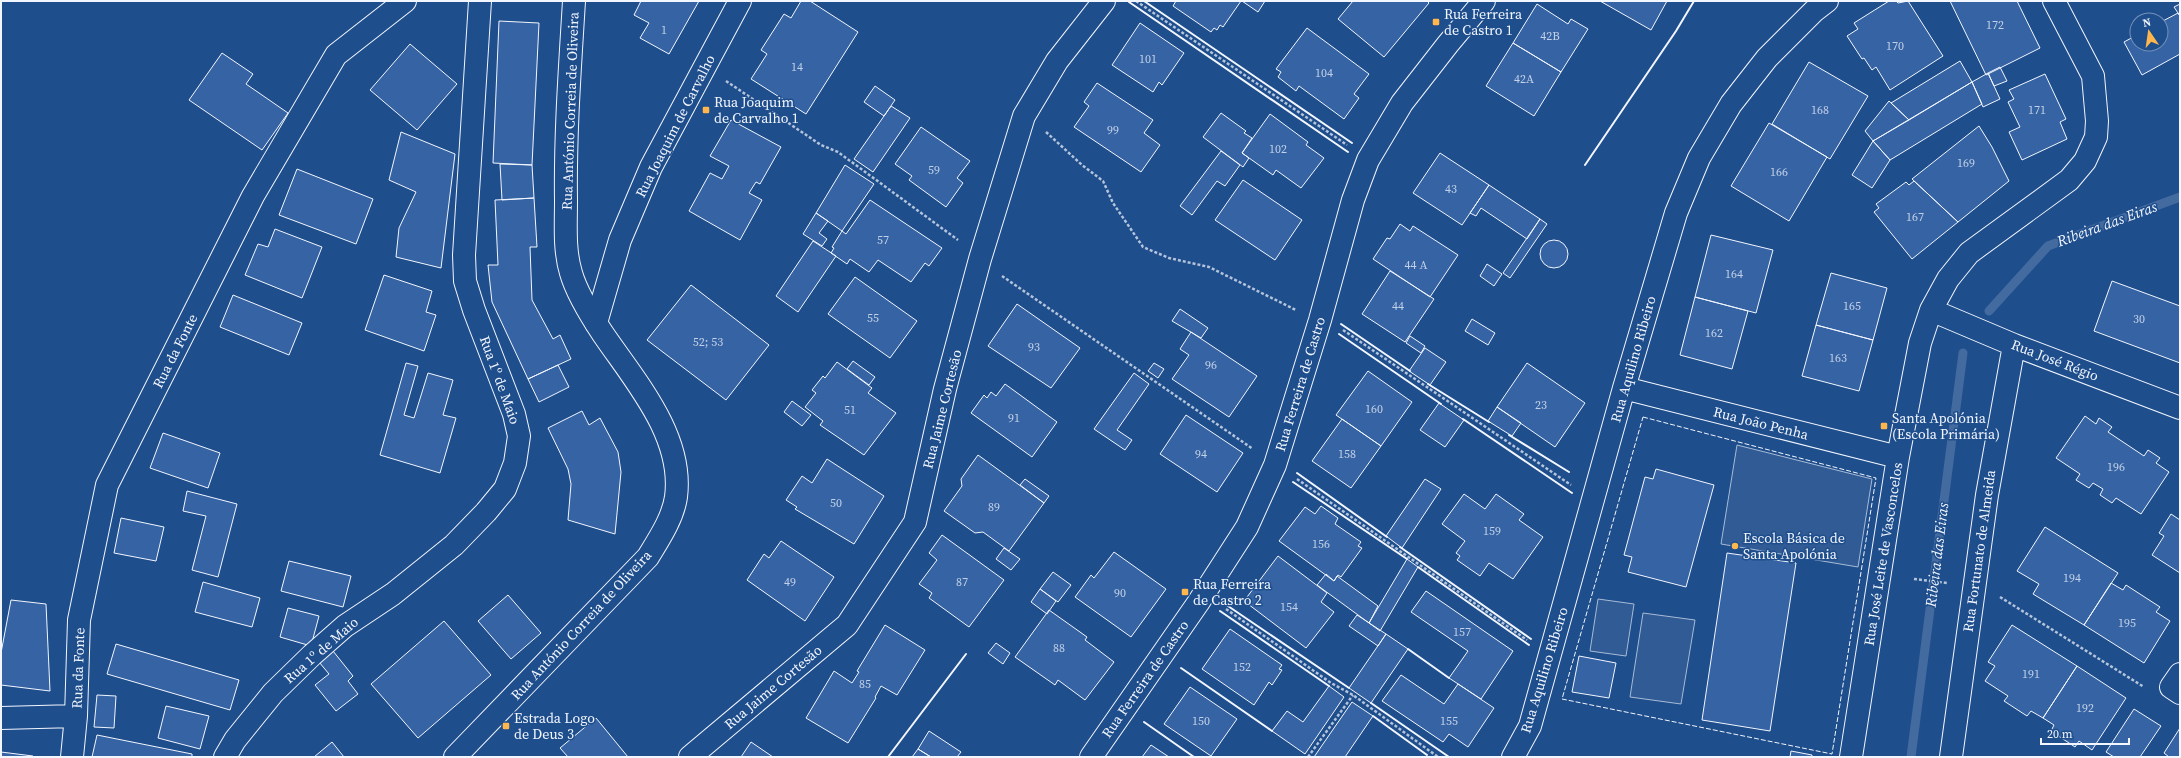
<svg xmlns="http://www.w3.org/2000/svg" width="2181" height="758" viewBox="0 0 2181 758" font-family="'Source Serif 4',serif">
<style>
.built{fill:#305b95;stroke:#a8bbd7}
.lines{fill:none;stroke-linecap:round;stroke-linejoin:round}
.stream{stroke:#446ba0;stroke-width:9}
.building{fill:#3563a3;stroke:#f2f6ff}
.minor-casing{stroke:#f2f6ff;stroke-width:24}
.tertiary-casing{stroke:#f2f6ff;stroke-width:24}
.path{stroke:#b3c4dc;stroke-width:2.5;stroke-dasharray:3 2;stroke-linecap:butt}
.minor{stroke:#1f4e8c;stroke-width:22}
.tertiary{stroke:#1f4e8c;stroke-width:22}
.fence{stroke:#f2f6ff;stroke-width:1;stroke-dasharray:5 2;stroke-linecap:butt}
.wall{stroke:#f2f6ff;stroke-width:2}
.poi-dot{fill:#ffb74d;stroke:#1f4e8c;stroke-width:1.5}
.labels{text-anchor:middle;stroke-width:3;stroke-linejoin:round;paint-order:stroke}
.number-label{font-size:12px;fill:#c3d1e8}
.poi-label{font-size:14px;fill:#f2f6ff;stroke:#1f4e8c;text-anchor:start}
.street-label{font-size:14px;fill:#f2f6ff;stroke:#1f4e8c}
.water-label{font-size:15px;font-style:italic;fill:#f2f6ff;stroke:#1f4e8c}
</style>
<rect width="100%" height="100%" fill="#1f4e8c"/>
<path class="built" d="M1737,445l135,34 -14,88 -137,-23z
M1598,599l36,5 -8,52 -36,-5z
M1643,613l52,7 -14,84 -51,-7z"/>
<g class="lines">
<path class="stream" d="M1989,311l59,-65 132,-49
M1911,757l52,-404"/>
</g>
<path class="building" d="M641,1h58l-30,53 -29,-16 9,-15 -15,-8z
M801,1h9l48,31 -52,82 -55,-35 16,-25 -6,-4 23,-36 7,4z
M1176,1h65l-18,26 -3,-2 -3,5 -3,-2 -3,4 -38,-26z
M1242,1h23l-7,11z
M1353,1h74l2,2 -45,54 -46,-38z
M1600,1h67l-16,29z
M1889,1h7l2,2 10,-2 35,55 -53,34 -14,-23 -4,3 -8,-12 -2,1 -15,-23 11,-7 -4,-6z
M1950,1h67l23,47 -54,27z
M1537,4l31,20 3,-5 17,10 -27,43 -48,-29z
M2180,4v12l-6,-9z
M2178,13l2,3v38l-38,21 -18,-33 13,-7v9h24v-22z
M499,21l40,2 -7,142 -39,-2z
M1140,23l44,30 -22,32 -3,-3 -6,10 -41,-27z
M1307,28l62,46 -15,20 5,4 -15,21 -45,-33 -3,5 -18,-14 3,-5 -5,-3z
M1513,43l48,29 -27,44 -48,-30z
M410,44l47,40 -40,46 -47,-40z
M222,53l31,21 -7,10 42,29 -26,37 -73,-50z
M1960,61l12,21 -63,38 -18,-17z
M1809,62l59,34 -38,63 -58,-35z
M2000,67l7,14 -13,5 -6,-13z
M1988,73l12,26 -17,8 -11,-25z
M2045,74l21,45 -6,3 7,17 -45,21 -13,-28 11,-5 -12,-25 6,-3 -5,-9z
M1972,82l10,22 -92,56 -17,-19z
M1097,83l56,37 -9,13 16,12 -19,27 -67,-45 15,-21 -5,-4z
M875,86l20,14 -11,16 -20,-14z
M1889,101l20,19 -36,21 -8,-10z
M891,106l19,12 -37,54 -19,-13z
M1221,113l25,18 -2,2 8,5 -10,15 7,5 -6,9 -40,-30z
M1270,114l38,28 -2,3 18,13 -23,30 -25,-18 -3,5 -31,-22z
M731,120l50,27 -21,37 -4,-2 -7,11 13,7 -22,40 -51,-29 21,-38 12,6 7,-13 -19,-10z
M1769,123l58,34 -38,64 -58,-35z
M1979,126l13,21 17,34 -51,41 -46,-43z
M921,127l49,34 -13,17 6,5 -17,24 -37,-27 3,-4 -17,-12z
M401,132l54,22 -14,114 -45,-11 3,-29 17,-36 -27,-12z
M1873,141l17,19 -18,28 -20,-13z
M1221,151l19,14 -15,21 -8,-5 -25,34 -12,-9z
M1440,153l49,32 -27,40 -49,-32z
M500,164l32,1 2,33 -32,2z
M845,165l29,19 -32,47 -26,-18z
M297,169l76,30 -17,45 -77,-29z
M1243,180l59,40 -27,40 -60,-40z
M1914,181l44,41 -46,37 -38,-47 5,-4 -3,-4 30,-22 3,3z
M1489,185l51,34 -13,20 -46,-31 -5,8 -6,-3z
M534,198l3,49h-7l2,53 21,39 7,-4 11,24 -43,20 -36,-77 -4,-37h10l-3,-65z
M870,200l72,48 -13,18 -4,-3 -14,19 -33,-22 -9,12 -19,-13 -3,5 -16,-11 3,-5 -2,-1 10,-16 4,3z
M816,213l12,8 -9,12 8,6 -5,7 -19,-12z
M1540,219l7,5 -37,54 -7,-5z
M1400,224l10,7 3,-5 45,29 -28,42 -57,-38 14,-21 3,1z
M275,229l47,18 -20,51 -57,-23 13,-31 10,3z
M1711,235l62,15 -17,63 -61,-16z
M1540 254a14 14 0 1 1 28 0a14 14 0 1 1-28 0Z
M813,241l23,15 -38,56 -22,-16z
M1487,264l15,10 -8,12 -14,-10z
M1390,271l44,28 -29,43 -43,-28z
M1831,273l56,15 -14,52 -57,-15z
M384,275l48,16 -6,21 10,3 -12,36 -59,-21z
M855,277l62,44 -27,37 -62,-44z
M2112,281l68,25v57l-86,-32z
M691,285l78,60 -43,55 -79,-60z
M233,295l69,28 -13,32 -69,-28z
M1695,297l53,14 -16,58 -52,-14z
M1017,304l63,44 -29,40 -63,-42z
M1180,309l28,19 -7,10 -29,-17z
M1472,319l23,14 -7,12 -23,-14z
M1816,325l57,15 -14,51 -57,-15z
M1191,332l66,44 -28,41 -57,-38 17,-24 -9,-6z
M1410,336l15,10 -4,7 -15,-10z
M1425,348l21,14 -16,23 -21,-14z
M853,361l22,16 -6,8 -22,-16z
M837,362l35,26 -4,5 28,20 -32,42 -44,-30 3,-4 -18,-14 11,-14 -4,-3 11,-14 2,2z
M406,363l12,3 -14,49 10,3 14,-45 25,7 -10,35 13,3 -16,55 -60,-18z
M1154,363l10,6 -6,9 -10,-7z
M1527,363l58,40 -30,44 -58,-40z
M558,365l11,22 -30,15 -11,-23z
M1368,371l44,31 -31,44 -45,-31z
M1134,373l15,11 -32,46 15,10 -7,10 -31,-21z
M1005,384l52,38 -25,35 -61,-44 13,-18 3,3 4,-6 5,4z
M792,401l19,14 -9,11 -18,-14z
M1439,403l25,17 -19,27 -25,-17z
M1497,407l24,16 -9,13 -24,-15z
M582,411l7,14 11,-7 18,34 3,20 -6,62 -47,-14 3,-36 -3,-15 -20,-41z
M1186,415l57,38 -26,39 -57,-38z
M2085,416l11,8 3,-6 13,9 -4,5 36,24 4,-6 12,8 -4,5 13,9 -28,42 -25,-16 -4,5 -12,-8 3,-6 -10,-6 -4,5 -13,-8 4,-6 -24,-16z
M1342,419l39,27 -30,42 -39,-27z
M163,433l57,20 -12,35 -58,-20z
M978,455l66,48 -35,48 -26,-19 -8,1 -31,-22 18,-25 -1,-7z
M827,459l57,37 -30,48 -59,-35 2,-2 -11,-7 16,-24 10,7z
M1656,469l58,16 -28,102 -58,-15 4,-15 -8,-2 21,-78 8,2z
M1025,479l24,17 -5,7 -24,-18z
M1425,479l16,10 -39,59 -16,-12z
M187,491l50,13 -19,73 -26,-7 14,-54 -23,-5z
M1464,494l21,15 11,-15 28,20 -5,6 24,17 -30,42 -24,-16 -9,13 -23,-16 3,-4 -4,-3 9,-12 -23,-17z
M1321,506l17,12 -3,6 26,18 -3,4 4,2 -21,29 -3,-2 -4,6 -55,-40 26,-34 10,7z
M2171,514l9,6v53l-28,-18 12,-19 -5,-3z
M121,518l43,9 -8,34 -42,-8z
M2045,527l73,46 -34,52 -51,-31 6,-10 -22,-13z
M942,535l62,45 -35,47 -40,-29 3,-5 -13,-9 18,-24 -8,-7z
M781,541l53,36 -29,44 -58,-41 17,-26 5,4z
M1004,548l16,11 -9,11 -15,-11z
M1114,552l52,37 -35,48 -56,-40 16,-22 3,3z
M1727,553l69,10 -26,168 -68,-11z
M1278,556l49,37 -6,9 13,10 -28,36 -62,-47z
M1407,559l11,8 -38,64 -11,-8z
M289,561l62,15 -8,31 -62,-16z
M1053,572l18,13 -13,17 -18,-13z
M1326,574l8,7 3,-5 41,30 -9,17 -52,-38z
M203,582l57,16 -8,29 -57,-15z
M2111,583l12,7 3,-5 34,22 -4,5 14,9 -26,42 -60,-38z
M1040,589l16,12 -9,13 -16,-12z
M1426,591l87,60 -32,48 -32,-21 19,-27 -57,-39z
M508,595l33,38 -30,26 -33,-38z
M11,600l35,4 4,87 -49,-6v-32z
M288,608l31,8 -8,30 -31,-9z
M1049,610l38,27 -2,3 29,22 -29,38 -27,-20 -3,5 -40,-28z
M1357,615l29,19 -8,12 -29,-20z
M444,621l47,54 -73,63 -47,-54z
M885,625l40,25 -28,45 -16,-9 -6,11 1,1 -28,45 -42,-25 28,-47 18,12 7,-11 -2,-1z
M2012,625l65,41 -34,52 -12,-7 -4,5 -23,-15 4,-5 -23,-15 10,-15 -7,-4z
M1230,629l52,36 -3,4 3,1 -10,15 -3,-3 -15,23 -52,-36z
M1386,634l22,15 -37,54 -22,-15z
M996,643l14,10 -7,11 -15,-11z
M116,644l123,36 -9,30 -123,-36z
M333,651l20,25 -5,5 10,13 -22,17 -21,-26 14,-11 -10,-12z
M1579,656l37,7 -7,35 -37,-6z
M2077,666l49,32 -34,52 -13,-9 -4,6 -24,-16 3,-6 -11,-7z
M1401,675l43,29 14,-20 36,24 -26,39 -19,-13 -6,8 -61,-41z
M1329,686l15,11 -39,57 -33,-23 15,-20 16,11z
M1190,687l47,32 -26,37 -47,-32z
M97,695l19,1 -2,32 -20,-1z
M1352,702l21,14 -28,41h-31z
M166,706l43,10 -9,33 -42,-11z
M2134,709l27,17 -21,31h-26l-8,-5z
M596,718l32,39h-60l-8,-9z
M2180,728v29h-11l-5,-4z
M929,731l32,21 -4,5h-26l-13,-8z
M97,735l95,19v3h-100z
M332,742l12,15h-30z
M751,742l22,15h-32z
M1151,745l18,12h-27z
M918,749l13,8h-19z
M1791,751l21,4v2h-22z
M1,752l32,4v1h-32z"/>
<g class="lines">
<g class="minor-casing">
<path id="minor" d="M1931,310l83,35 166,63
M596,323l24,-83 31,-73 89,-166
M1624,388l274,69
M2180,674l-9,13 9,6
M1,718l75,-2
M72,757l4,-41 3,-96 28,-135 146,-289 83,-141 69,-54
M225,757l10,-17 38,-47 39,-38 33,-29 48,-32 61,-49 32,-33 19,-23 10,-26 4,-27 -5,-22 -40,-104 -9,-29 -1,-26 16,-254
M690,757l157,-132 68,-103 30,-133 35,-130 44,-143 33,-55 47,-60
M1091,757l107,-154 49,-76 28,-62 45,-145 33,-120 15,-40 34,-57 46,-59 36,-43
M1513,757l17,-31 94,-338 52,-175 23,-55 32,-54 36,-46 47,-47 13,-10
M1851,757l47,-300 22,-114 11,-33 17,-31 21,-26 100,-73 16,-19 11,-24 1,-16 -4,-45 -39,-75
M1951,757l36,-262 27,-150"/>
</g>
<g class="tertiary-casing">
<path id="tertiary" d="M455,757l193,-200c11,-18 25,-39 28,-60 8,-61 -41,-116 -73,-163 -12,-18 -26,-40 -32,-61 -7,-23 -5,-48 -5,-72 -1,-67 4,-134 8,-200"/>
</g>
<path class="path" d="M1136,1l211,144
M726,81l95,64 17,7 120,88
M1046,132l36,33 21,16 10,22 30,44 26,11 40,9 87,43
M1002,276l251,173
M1343,330l228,155
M1297,479l230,161
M1914,579l33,4
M2000,597l144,90
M1226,609l105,74 22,12 85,62
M1308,757l45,-62"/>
<use href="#minor" class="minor"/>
<use href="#tertiary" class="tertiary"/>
<path class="fence" d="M1643,417l233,61 -44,276 -270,-55z"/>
<path class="wall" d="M1144,1l208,142
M1129,2l219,150
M1585,165l91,-134 18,-30
M1341,324l69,47
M1339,334l102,70
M1428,384l61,38
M1463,419l109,74
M1509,435l60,37
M1297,473l90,64
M1293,482l114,77
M1400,547l131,92
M1418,567l111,78
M1225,604l124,84
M1220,611l109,75
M1408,649l41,29
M1181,668l91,63
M1371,703l78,54
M1373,716l54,39
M1144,722l50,35
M888,757l78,-103"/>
</g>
<g class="poi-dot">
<rect x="1432" y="18" width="8" height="8" rx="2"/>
<rect x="702" y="106" width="8" height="8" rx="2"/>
<rect x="1880" y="422" width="8" height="8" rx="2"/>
<circle cx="1735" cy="546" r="4"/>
<rect x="1181" y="588" width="8" height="8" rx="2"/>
<rect x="502" y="722" width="8" height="8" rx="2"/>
</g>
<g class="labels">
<g class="number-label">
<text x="1995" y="29">172</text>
<text x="664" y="34">1</text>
<text x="1550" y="40">42B</text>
<text x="1895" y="50">170</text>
<text x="1148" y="63">101</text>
<text x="797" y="71">14</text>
<text x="1324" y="77">104</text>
<text x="1524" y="83">42A</text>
<text x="1820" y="114">168</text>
<text x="2037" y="114">171</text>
<text x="1113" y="134">99</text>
<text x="1278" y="153">102</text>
<text x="1966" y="167">169</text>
<text x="934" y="174">59</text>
<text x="1779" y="176">166</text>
<text x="1451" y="193">43</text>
<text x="1915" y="221">167</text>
<text x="883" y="244">57</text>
<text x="1416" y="269">44 A</text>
<text x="1734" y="278">164</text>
<text x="1398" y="310">44</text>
<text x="1852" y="310">165</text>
<text x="873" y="322">55</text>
<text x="2139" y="323">30</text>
<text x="1714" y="337">162</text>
<text x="708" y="346">52; 53</text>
<text x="1034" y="351">93</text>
<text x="1838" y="362">163</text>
<text x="1211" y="369">96</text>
<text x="1541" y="409">23</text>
<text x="1374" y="413">160</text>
<text x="850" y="414">51</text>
<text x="1014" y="422">91</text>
<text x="1201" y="458">94</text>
<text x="1347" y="458">158</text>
<text x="2116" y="471">196</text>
<text x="836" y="507">50</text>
<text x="994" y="511">89</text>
<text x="1492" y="535">159</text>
<text x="1321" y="548">156</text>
<text x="2072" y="582">194</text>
<text x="790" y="586">49</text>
<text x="962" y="586">87</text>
<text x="1120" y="597">90</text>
<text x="1289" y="611">154</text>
<text x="2127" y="627">195</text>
<text x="1462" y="636">157</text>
<text x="1059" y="652">88</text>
<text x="1242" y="671">152</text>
<text x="2031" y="678">191</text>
<text x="865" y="688">85</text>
<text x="2085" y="712">192</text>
<text x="1201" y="725">150</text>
<text x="1449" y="725">155</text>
</g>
<g class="poi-label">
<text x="1444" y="19">Rua Ferreira<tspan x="1444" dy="16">de Castro 1</tspan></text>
<text x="714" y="107">Rua Joaquim<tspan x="714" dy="16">de Carvalho 1</tspan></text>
<text x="1892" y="423">Santa Apolónia<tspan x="1892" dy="16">(Escola Primária)</tspan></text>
<text x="1743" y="543">Escola Básica de<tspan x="1743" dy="16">Santa Apolónia</tspan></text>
<text x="1193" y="589">Rua Ferreira<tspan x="1193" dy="16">de Castro 2</tspan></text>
<text x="514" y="723">Estrada Logo<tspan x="514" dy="16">de Deus 3</tspan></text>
</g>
<g class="street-label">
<text transform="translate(570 111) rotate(-88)" y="5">Rua António Correia de Oliveira</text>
<text transform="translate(675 126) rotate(-63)" y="5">Rua Joaquim de Carvalho</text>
<text transform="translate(175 351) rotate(-63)" y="5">Rua da Fonte</text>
<text transform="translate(1633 359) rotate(-74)" y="5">Rua Aquilino Ribeiro</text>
<text transform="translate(2055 360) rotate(21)" y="5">Rua José Régio</text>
<text transform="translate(500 380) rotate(70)" y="5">Rua 1º de Maio</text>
<text transform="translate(1300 384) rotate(-73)" y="5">Rua Ferreira de Castro</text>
<text transform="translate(942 409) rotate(-76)" y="5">Rua Jaime Cortesão</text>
<text transform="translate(1761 423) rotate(14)" y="5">Rua João Penha</text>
<text transform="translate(1979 551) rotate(-82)" y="5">Rua Fortunato de Almeida</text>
<text transform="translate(1883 554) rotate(-81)" y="5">Rua José Leite de Vasconcelos</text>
<text transform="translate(581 625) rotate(-47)" y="5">Rua António Correia de Oliveira</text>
<text transform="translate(321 650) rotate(-41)" y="5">Rua 1º de Maio</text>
<text transform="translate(78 668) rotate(-88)" y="5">Rua da Fonte</text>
<text transform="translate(1544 670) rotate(-73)" y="5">Rua Aquilino Ribeiro</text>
<text transform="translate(1145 679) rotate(-55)" y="5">Rua Ferreira de Castro</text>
<text transform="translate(773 687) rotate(-40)" y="5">Rua Jaime Cortesão</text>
</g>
<g class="water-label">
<text transform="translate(2107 224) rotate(-20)" y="5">Ribeira das Eiras</text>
<text transform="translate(1937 555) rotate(-83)" y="5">Ribeira das Eiras</text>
</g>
</g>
<rect width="2181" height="758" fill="none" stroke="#f2f6ff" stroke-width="4"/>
<g transform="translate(2149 32) rotate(347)"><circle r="19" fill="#1f4e8c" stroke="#7391ba"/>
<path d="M0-3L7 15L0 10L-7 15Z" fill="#ffb74d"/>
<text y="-6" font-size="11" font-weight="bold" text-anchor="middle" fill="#f2f6ff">N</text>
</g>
<path d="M2041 738v6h88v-6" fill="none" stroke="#f2f6ff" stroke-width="2"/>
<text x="2047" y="738" font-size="12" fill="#f2f6ff" stroke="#1f4e8c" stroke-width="3" paint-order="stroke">20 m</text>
</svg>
